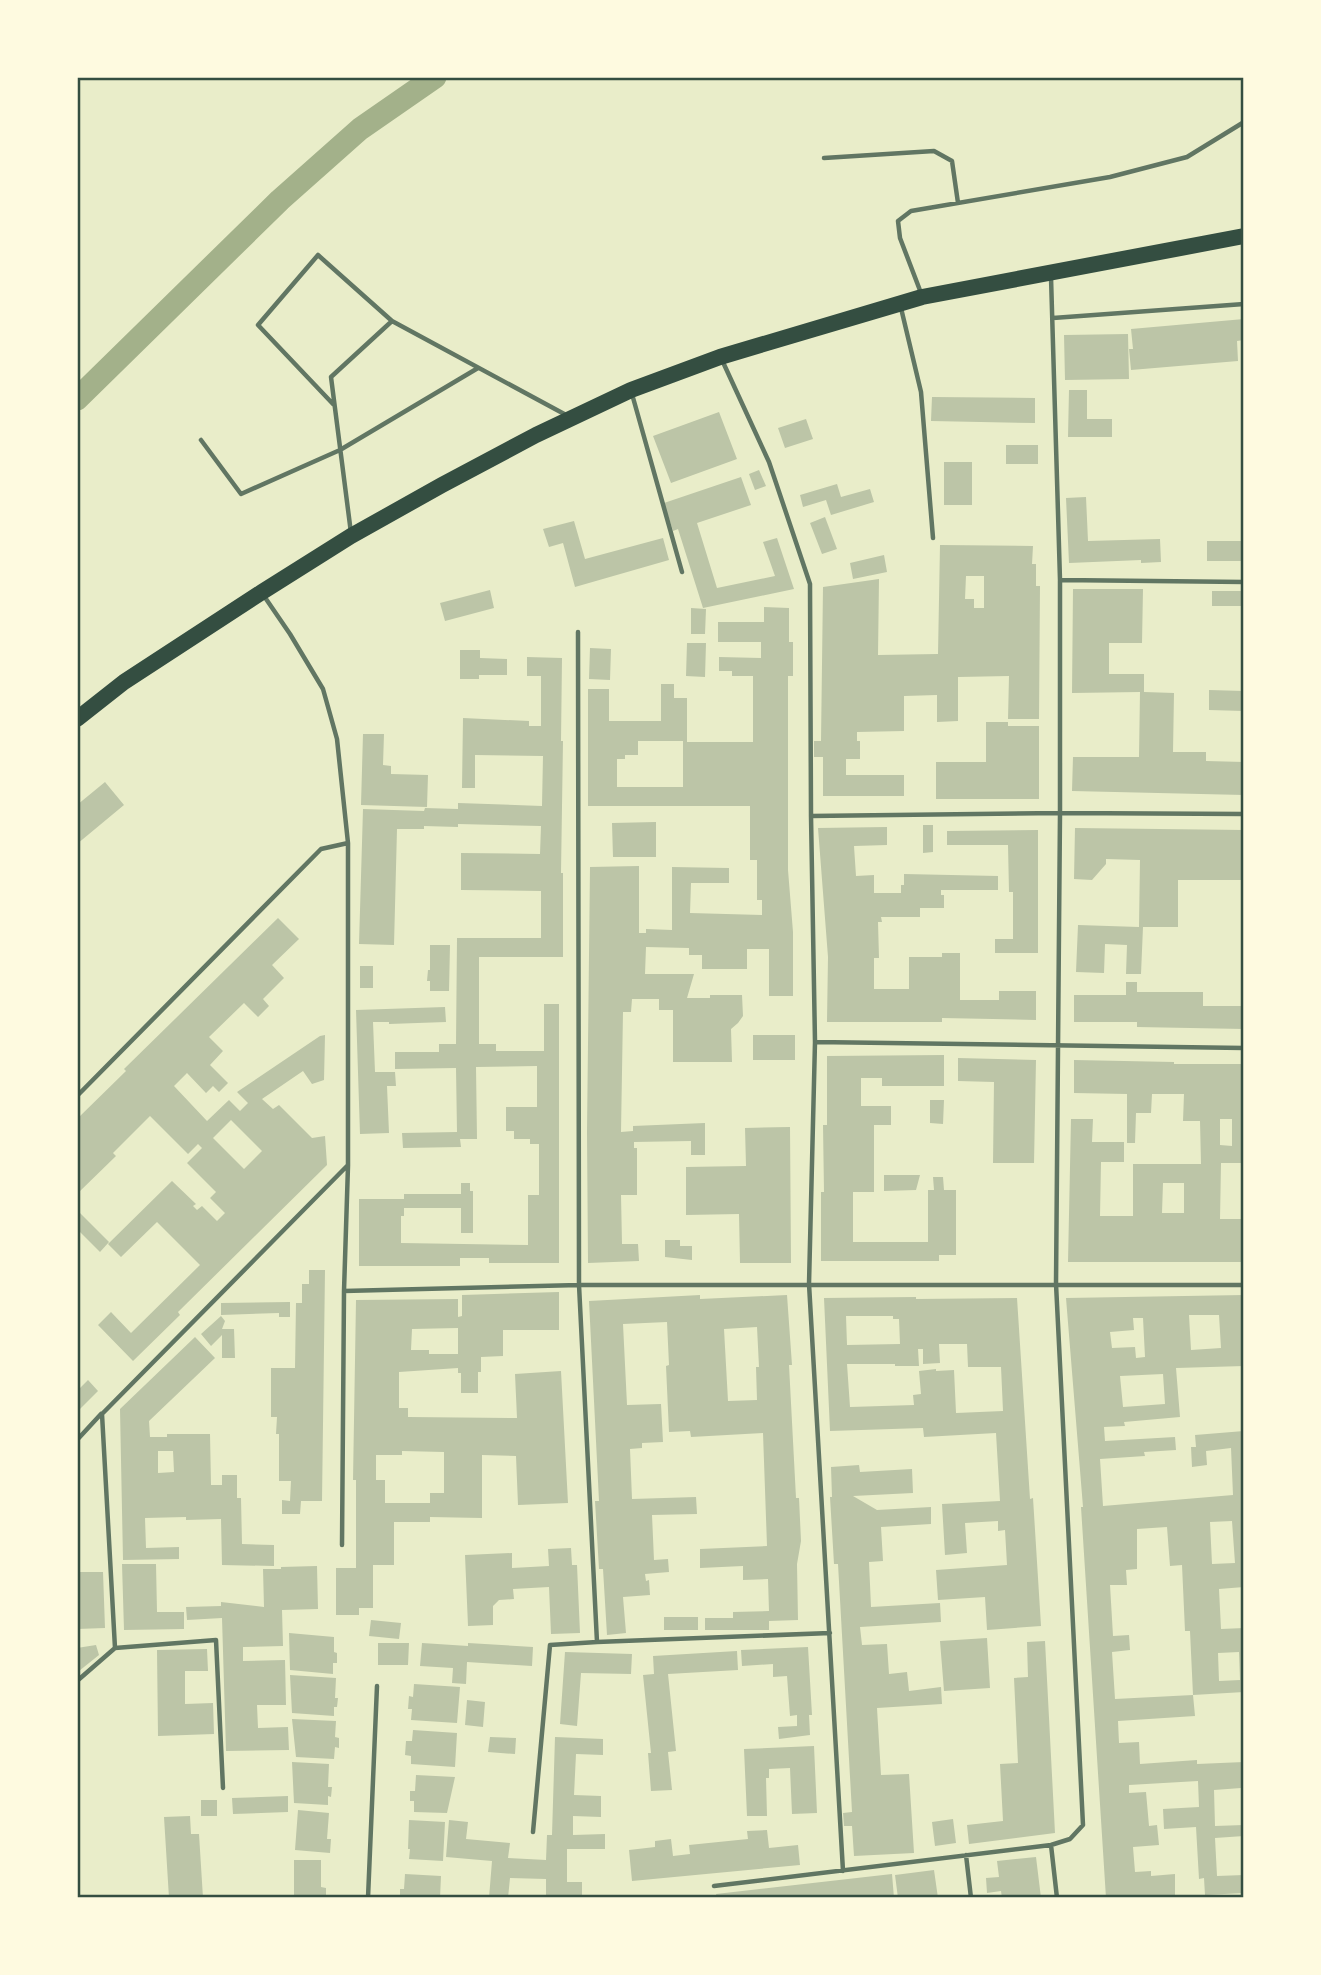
<svg xmlns="http://www.w3.org/2000/svg" width="1321" height="1975" viewBox="0 0 1321 1975" font-family="Georgia,serif">
<style>
.lines{fill:none;stroke-linecap:round;stroke-linejoin:round}
.canal{stroke:#a3b18a;stroke-width:23}
.building{fill:#bcc5a7;fill-rule:evenodd}
.service{stroke:#617663;stroke-width:4.5}
.trunk{stroke:#344e41;stroke-width:16}
.neatline{fill:none;stroke:#344e41;stroke-width:2.5}
</style>
<rect width="100%" height="100%" fill="#e9edc9"/>
<g class="lines">
<path class="canal" d="M77,399l203,-199 80,-71 75,-52"/>
</g>
<path class="building" d="M1244,319v21l-7,1 1,20 -107,9 -2,-21h4l-2,-20z
M1128,334l1,45 -64,1 -1,-45z
M1069,390h18v29h25v18h-44z
M932,397l103,1v25l-104,-2z
M719,412l18,47 -66,24 -18,-47z
M806,419l7,20 -28,9 -7,-20z
M1006,445h32v19h-32z
M944,462h28v43h-28z
M759,470l7,16 -11,4 -6,-16z
M741,477l10,28 -54,18 20,65 58,-12 -12,-34 14,-4 17,51 -91,19 -25,-79 -5,2 -9,-28z
M837,484l4,13 29,-8 4,13 -43,13 -5,-15 -23,7 -3,-12z
M1086,497l2,44 72,-2 1,23 -20,1v-3l-72,3 -3,-65z
M825,517l12,32 -15,5 -12,-31z
M574,521l11,38 78,-21 6,22 -94,27 -12,-44 -14,4 -6,-18z
M1207,541h37v20h-37z
M940,545l93,1 -1,18h4v22h4l-1,133h-31l1,-43 -51,1v44l-21,1v-27l-33,1v35l-47,1v9h3v18h-14v16h58v21h-81v-39h-9v-16h7l2,-154 56,-8 -1,76 60,-1zM966,576h18v32h-10v-9h-9z
M884,555l3,17 -34,7 -3,-16z
M1073,589h70l-1,54h-33v31h35v18l30,1 -1,59h33v9l38,1v33l-172,-4 1,-34h66l1,-65 -68,1z
M490,590l4,18 -49,13 -5,-18z
M1212,591h32v15h-32z
M764,607l25,1v34h4v34h-5v194l5,62v64h-24v-47h-22v20h-45v-14h-13v-7l-43,-1 -1,27h49l-7,24h23v-3h32l1,21 -5,7 -7,6 1,33h-59v-52h-14v-11h-27l-1,13h-8l-2,120 12,-1v-5l72,-3v32h-14v-14l-57,1v6h3v47h-16l1,49h16l1,17 -51,2 -1,-131 3,-265 49,-1v67h7v-4l26,1v-63l57,1v15h-38l-1,30 72,2v-15h-5v-40h-7v-54h-162v-117h21v32h52v-37h13v14h13v44h66v-66h-21v-5h-13v-14l42,1v-16h-43v-20h46zM638,741h45v46h-66v-28h8v-4h13z
M691,608l15,1 -1,25h-14z
M687,643h19l-1,34 -19,-1z
M590,648l21,1 -1,31 -21,-1z
M460,650h20v8l27,1v16h-28v4h-19z
M527,657l35,1 -1,83h2l-2,132h2v84h-84v87h17v7h48v-47h15v259h-70v-5h-29v8h-101v-67h45v-5h57v-11h9v8h3v42h-12v-25h-57v8h-3v27l127,2v-50h11v-51h-9v-5h-16v-8h-8v-24h31v-41l-61,1 1,72h-17l1,8 -58,1 -1,-15 55,-1 -1,-64 -61,1v-17h44v-8h17l1,-106h84v-47l-80,-1v-37l79,1 1,-28 -83,-2v3l-34,-1v3h-27l-3,116 -35,-1 4,-135 61,2 1,-3 33,1v-6l84,3 1,-50 -68,-1v33h-13l1,-70 66,3v5h12v-50h-14z
M1209,690l35,1v20l-35,-1z
M986,722h22v4h31v73h-103v-37h50z
M363,734h21l-1,31 8,1v8l37,1 -1,32 -66,-2z
M105,782l19,23 -47,39v-39z
M656,822v35h-43l-1,-34z
M923,825h10v27l-10,1z
M887,827v18l-33,1 2,30 18,-1v18h27v-8h3v-11l94,2v14h-57v5h3v13h-24v9h-39l1,5h-4l1,36h-5v31h35v-32h33v-4h18v47h39v-9h37v29l-94,-2v4h-115l1,-65 -10,-129z
M1075,828l169,2v50h-66v47h-35l-2,47h-15l1,-29 -22,-1 -1,29 -28,-1 2,-47 61,2 1,-67 -34,-1v5l-14,16 -18,-1z
M1038,830v123h-43v-14h18v-47h-4l-1,-47h-61v-14z
M278,918l21,21 -27,26 12,13 -21,21 6,7 -11,11 -14,-14 -35,34 14,14 -13,14 18,18 -9,9 -6,-6 -7,7 -19,-20 -13,13 33,35 22,-21 11,11 8,-8 -11,-11 83,-56 5,-1 -1,45 -12,4 -9,-13 -41,28 11,10 6,-4 33,33 13,-2 2,29 -149,147 2,3 -47,46 -35,-36 13,-13 20,21 69,-68 -43,-43 -36,35 -13,-13 64,-63 24,23 -3,2 4,4 5,-4 15,15 8,-8 -15,-15 6,-6 -29,-29 15,-15 -4,-4 -10,10 -38,-38 -37,37 3,3 -39,38v-75l49,-48 -2,-2zM231,1120l31,31 -18,18 -31,-31z
M430,945h20l-1,46h-19v-10h-3l1,-11h2z
M360,966h13v22h-13z
M1126,982h11v10h66v14h41v23l-107,-2v-5h-63v-27h52z
M445,1007l1,15 -57,2v-2h-16l2,50h20l1,14h-9l2,47 -29,1 -4,-124z
M753,1035h42v25h-42z
M944,1055v31h-62v-8h-21v28h30v19h-17v67h-21v50h75v-52h6l-1,-13h10l1,13h12v65h-17v6h-118v-69h3l-1,-67h4v-69z
M958,1058l78,2 -2,103h-41l1,-81 -36,-1z
M1074,1060l100,2v2h70v99h-23l-1,56h24v43h-176l3,-143h22l-1,23h32v20h-23l-1,54h33v-52h68l-1,-43h-17l1,-27h-32l-1,19h-15l-1,30h-8v-49l-53,-1zM1220,1119h12v27l-12,-1zM1163,1183h21v30h-22z
M930,1100h14l-1,24 -13,-1z
M790,1127l1,136h-51l-1,-49 -53,1v-48l60,-1 -1,-38z
M884,1175h36l-4,15 -32,1z
M77,1210l32,32 -9,10 -23,-23z
M665,1240h15v6h12v14l-27,-3z
M309,1270h16l-3,231h-21l-1,13h-18v-14l8,1 1,-20h-12v-47h-3l1,-17h-6v-49h24l1,-65h6v-19h7z
M559,1292v38h-56v26l-22,1v15h-3v21h-17v-20h-3v-5l-59,4v36h9v9l109,1 -2,-44 46,-3 7,132 -50,2 -2,-49 -34,-1v63l-52,-1v5h-36v43h-21v43h-14v7h-23v-47h20v-88h-3l3,-180 102,-1v18l4,-1v-21zM458,1328v26h-29v-4h-18l1,-21zM402,1451l42,1v41h-14v10h-45v-23h-9v-25h26z
M700,1295v4l87,-4 5,70h-3l7,133h3l2,43 -4,23 1,56 -29,1v9h-64v-12h28v-6l36,-1 -1,-32 -25,1v-14l-43,2v-19l67,-3 -4,-113 -72,4 -1,-6 -21,1 -3,-66 3,-1 -2,-43 -44,2 4,81 34,-1 2,38 -21,1v5l-12,1 2,50 64,-2 1,17 -45,1 2,45 14,-1 1,13 -24,2 1,7 3,-1 1,15 -27,2 3,36 -19,2 -4,-66h-4l-4,-68h4l-10,-200zM757,1327l2,40h-3l1,33 -29,1 -4,-72z
M1244,1295v71l-68,2 4,49 -56,5 1,4 -21,1 1,14 70,-4 1,13 -32,2 1,4 -45,3 3,47 130,-11 -2,-47 -25,3 1,14 -15,2 -1,-20h5l-1,-12 49,-4v156l-25,2 2,40 23,-1v64l-51,3 -3,-64h-5l-3,-66 -12,1 -3,-39 -30,2v40l-11,1 1,15h-17l3,51 16,-1 1,15 -18,2 3,47 78,-4 2,21 -77,5 1,22 20,-1 1,22 57,-4v4l47,-2v38h-2l-1,-12 -27,2 1,36 29,-1v11l-29,2 2,38 27,-1v18l-39,2 -1,-17 -5,1 -3,-52 -32,2 -1,-20 36,-2 -1,-26 -69,4v8l17,-1 3,34 8,-1 2,20 -26,2 2,25 16,-1v5l24,-2v24h-69l-25,-391h2l-17,-209zM1189,1315h30l2,33 -30,2zM1133,1318h10l2,39 -9,1 -1,-11 -23,1 -2,-16 24,-2zM1163,1374l2,30 -42,3 -3,-31zM1232,1521l3,42 -23,1 -2,-42zM1239,1652l1,28 -21,1 -1,-28z
M916,1297v2l101,-1 13,201 3,-1 8,128 -54,4 -2,-33 -47,3 -2,-30 71,-5 -2,-35 -7,1v-10l-33,2 2,30 -22,2 -3,-51 58,-3 -4,-68 -72,4 -1,-9 -93,3 -6,-133zM846,1316h47v3h6l1,25 -53,1zM939,1344h28l1,23h33l2,44 -47,2 -2,-43 -18,1v-2l-17,2 2,23 -8,1 1,10 -64,2 -3,-43h48v2h24l-1,-17h5v15l17,-1z
M290,1302v15h-11v-4l-58,2v-12z
M221,1316l4,5 -3,8h12l1,29h-13v-23l-11,11 -10,-12z
M195,1337l20,21 -66,63 1,16h17v-3h43l1,51h11v-10h15v23h4l1,46 32,1v21l-52,-1 -1,-46 -35,1v-3l-41,1 1,30 33,-1v12l-56,1 -3,-151zM158,1451h15l1,21 -16,1z
M88,1380l10,11 -21,21v-21z
M859,1465l1,7 52,-3 1,24 -60,3 24,14 54,-3v17l-50,3 2,34 -14,1 2,45 69,-4 1,19 -81,5 2,18 25,-1 2,30 18,-2 2,19 32,-4 1,17 -65,4 4,67 28,-1 5,79 -60,3 -2,-30h-8l-1,-13 9,-1 -14,-248h-4l-4,-67h2l-1,-30z
M571,1548l1,17h5l3,68 -29,1 -2,-47 -36,2 1,10 -15,1 -6,6v19l-25,1 -3,-71 47,-2v15l37,-2 -1,-17z
M122,1564h34l1,48h27v17l-60,1z
M317,1566l1,43 -36,1 1,36 -40,1v14l42,-1 1,45h-29l1,23 30,-1 1,23 -63,1 -4,-133 -35,2 -1,-13 35,-1v-4l43,5 -1,-38h18v-2z
M77,1572h26l2,56 -28,1z
M664,1617h34v13h-34z
M371,1620l30,3 -2,16 -30,-3z
M289,1633l45,4v15l3,1v10h-4v11l-43,-4z
M987,1638l3,50 -46,3 -4,-50z
M1045,1641l10,192 -86,11 -2,-19 36,-4 -3,-57 18,-1 -4,-85 14,-1 -1,-35z
M378,1643h31l-1,22h-30z
M422,1643l46,3v-3l65,4 -1,19 -65,-4 -1,22 -14,-1 1,-15 -33,-2z
M96,1645l3,10 -20,16 -2,-2v-21z
M808,1647l4,68h-3l1,20 -31,4 -1,-12 19,-1v-11l-7,1 -3,-40 -14,1v-13l-31,2 -1,-16z
M207,1649l1,22h-23v33l28,-1 1,31 -56,2 -1,-86z
M737,1651l1,19 -70,4 8,77 -8,1 4,38 -21,1 -3,-38h3l-8,-78 11,-1 -1,-18z
M565,1652l67,2 -1,20 -50,-1 -4,53 -17,-2z
M290,1675l46,3 -1,20h3l-1,9h-3v9l-42,-3z
M414,1684l46,3 -3,36 -46,-3 1,-11h-4l1,-13 4,1z
M467,1700l18,2 -2,25 -18,-2z
M292,1719l44,2 -1,16 4,1v10l-4,-1 -1,12 -38,-2z
M413,1730l44,3 -2,34 -44,-3v-8l-6,-1 1,-14h6z
M490,1737l26,1 -1,16 -27,-2z
M555,1737l48,2v16l-27,-1 -2,41 27,1v21l-28,-1v19l32,-1v15h-38v33h15v16h-36v-19l-36,-1 -2,20h-19l3,-37 -46,-4 3,-37 19,2 -2,17 44,4 -2,15 38,2 1,-25h5z
M814,1746l3,67 -25,1 -2,-46 -21,1v9h-3l1,38h-20l-3,-67z
M292,1762l37,2 -1,23h4l-1,10 -3,-1v9l-34,-2z
M416,1775l39,2 -8,36 -33,-1v-11h-4v-10h5z
M288,1796v16l-55,2 -1,-16z
M201,1800h16v16h-16z
M298,1810l31,3 -2,26h4l-1,14 -35,-3z
M190,1816l1,18h8l4,64h-34l-5,-81z
M953,1819l3,24 -21,3 -3,-24z
M409,1820l36,2 -2,39 -34,-2 1,-10h-2z
M767,1830l2,18 29,-3 2,20 -168,16 -3,-31 26,-3v-6l16,-2 2,17 17,-2 -1,-9 59,-6 -1,-8z
M1036,1857l5,41h-39l-1,-7 -14,2 -1,-15 13,-1 -2,-16z
M294,1860h27v27l5,1v9l-32,1z
M934,1870l4,28h-40l-3,-23z
M405,1874l36,2 -1,22h-40v-9h4z
M892,1874l2,24h-177l-1,-4z"/>
<g class="lines">
<path class="service" d="M824,158l110,-7 18,10 6,42
M921,293l-21,-55 -2,-17 13,-10 199,-34 77,-20 57,-35
M901,308l20,84 12,146
M1053,318l191,-14
M722,360l47,102 41,122 1,232 4,226 -6,242 34,587
M632,394l50,178
M333,404l-75,-79 60,-70 74,66
M201,440l40,54 99,-44 138,-82
M351,533l-20,-156 61,-56 176,95
M1060,580l184,2
M264,596l26,38 33,55 14,50 11,104v323l-4,125 -2,254
M578,632l1,653 18,357 233,-9
M811,816l249,-3 184,1
M815,1042l429,6
M77,1096l244,-247 27,-6
M344,1291l235,-6h665
M77,1440l24,-26
M115,1648l101,-8 7,148
M77,1681l38,-33 -13,-234 245,-248
M533,1832l17,-187 47,-3
M1051,1845l6,53
M966,1855l5,43
M714,1886l337,-41 19,-6 13,-14 -27,-541 4,-471v-233l-9,-303
M368,1898l9,-212"/>
<path class="trunk" d="M77,719l47,-37 138,-90 89,-56 91,-51 94,-50 95,-45 89,-33 202,-60 322,-61"/>
</g>
<rect width="1321" height="1975" fill="none" stroke="#fefae0" stroke-width="158"/>
<rect x="79" y="79" width="1163" height="1817" class="neatline"/>
</svg>
